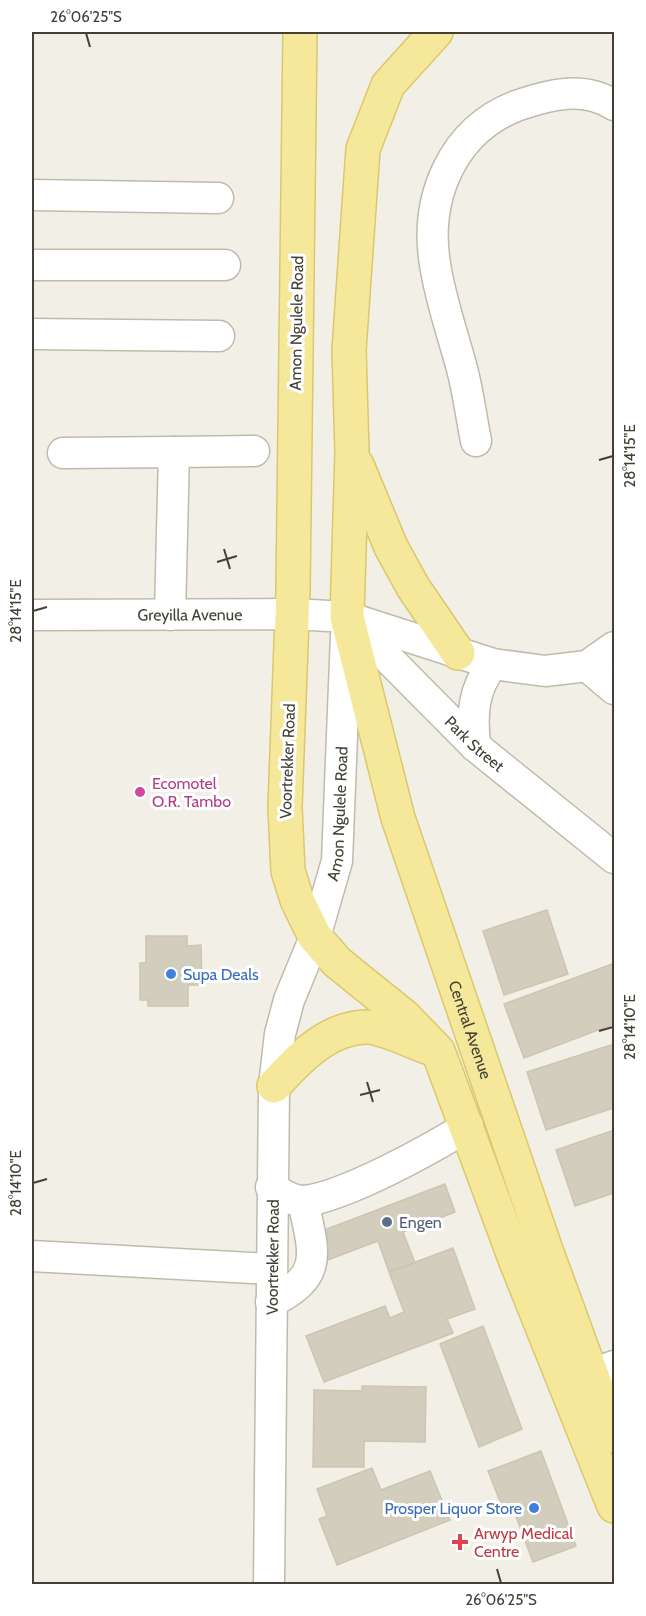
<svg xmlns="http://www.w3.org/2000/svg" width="646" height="1616" viewBox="0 0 646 1616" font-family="Cabin,sans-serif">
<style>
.building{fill:#d2cdbc;stroke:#ccc5b0;stroke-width:1.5}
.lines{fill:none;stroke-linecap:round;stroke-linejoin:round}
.minor-casing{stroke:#bfbbac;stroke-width:33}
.major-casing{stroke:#dac86c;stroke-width:36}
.minor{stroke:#fff;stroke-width:30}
.major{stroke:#f6e89b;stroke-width:33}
.ticks{fill:none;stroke:#444036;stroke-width:2}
.hotel-dot{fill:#d1479c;stroke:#fff;stroke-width:2}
.shop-dot{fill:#3f7fe0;stroke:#fff;stroke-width:2}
.service-dot{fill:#5c6f8a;stroke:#fff;stroke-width:2}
.health-dot{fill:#e0444e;stroke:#fff;stroke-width:2}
.labels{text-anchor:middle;stroke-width:6;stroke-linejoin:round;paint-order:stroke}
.street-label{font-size:16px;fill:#444036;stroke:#fff}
.hotel-label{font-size:16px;fill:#b23c85;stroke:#fff;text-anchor:start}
.shop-label{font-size:16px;fill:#366cbe;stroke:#fff;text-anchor:start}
.service-label{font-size:16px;fill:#4e5e75;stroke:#fff;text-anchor:start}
.health-label{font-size:16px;fill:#be3a42;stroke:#fff;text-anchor:start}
.neatline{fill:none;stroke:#444036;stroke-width:2}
.ticks-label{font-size:15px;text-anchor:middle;fill:#444036}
</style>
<rect width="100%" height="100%" fill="#f2f0e6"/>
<path class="building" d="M547,910l21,64 -64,21 -21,-64z
M146,936h41v10l14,-1 1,40h-14v21h-40v-6h-8v-37h6z
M612,964l2,60 -90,34 -20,-54z
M614,1044v64l-68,22 -19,-58z
M614,1130v63l-39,13 -19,-56z
M445,1184l10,28 -52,20 12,31 -26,9 -11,-31 -53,20 -11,-27z
M453,1248l22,61 -28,10 6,14 -129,49 -18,-46 79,-30 5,12 14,-6 -15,-40z
M483,1326l39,103 -43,18 -39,-103z
M362,1386l64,1 -1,55 -61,-1v26h-51l1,-77 48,1z
M541,1451l35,95 -43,16 -19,-51 -13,-7 -13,-33z
M372,1468l9,22 49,-19 20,49 -113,45 -18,-46 8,-3 -10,-27z"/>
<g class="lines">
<g class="minor-casing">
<g id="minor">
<path d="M32,195l186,3"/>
<path d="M32,265h193"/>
<path d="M32,334l187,2"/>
<path d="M476,441c-5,-25 -8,-51 -15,-76 -9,-33 -21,-67 -26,-101 -11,-67 18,-135 84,-159 32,-11 65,-19 95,0"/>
<path d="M174,452l80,-1"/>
<path d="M63,453l111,-1 -4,163"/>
<path id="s1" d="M32,615l260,-1 55,3 146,47 52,7 42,-5 27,-19"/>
<path id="s2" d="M349,619l126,127 139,112"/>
<path d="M587,666l27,23"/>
<path d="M475,746c-3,-31 -3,-56 18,-82"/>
<path d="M271,1187c10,6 21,15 34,14 41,-5 126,-52 163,-75"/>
<path d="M32,1256l239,13"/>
<path d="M271,1302c54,-26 43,-49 32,-101"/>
<path d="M570,1383l44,-17"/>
<path id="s3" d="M269,1584l5,-498 6,-52 9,-34 26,-63 22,-76 9,-226"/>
</g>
</g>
<g class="major-casing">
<g id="major">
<path d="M300,32l-7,558 -8,217 3,64 9,29 18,37 22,25 67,54 34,35 77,208 99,247"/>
<path id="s4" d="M436,32l-48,53 -25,64 -14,201 3,102 -5,165 51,201 148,432 68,186"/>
<path d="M357,465l34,82 22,40 45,66"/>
<path d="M274,1086c24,-27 55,-60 95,-59 16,1 45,16 61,21"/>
</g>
</g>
<use href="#minor" class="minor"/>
<use href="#major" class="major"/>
</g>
<path class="ticks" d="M86,33l4,14M599,460l14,-4M224,549l6,20M217,562l20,-6M33,611l14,-4M599,1031l14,-4M367,1082l6,20M360,1095l20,-5M33,1183l14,-4M497,1569l4,14"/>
<circle class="hotel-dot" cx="140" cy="792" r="6"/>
<g class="shop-dot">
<circle cx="171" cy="974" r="6"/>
<circle cx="534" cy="1508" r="6"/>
</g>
<circle class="service-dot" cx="387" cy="1222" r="6"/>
<path class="health-dot" d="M457 1533h6v6h6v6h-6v6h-6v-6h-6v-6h6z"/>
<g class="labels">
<g class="street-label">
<text transform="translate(296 323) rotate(-89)" y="6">Amon Ngulele Road</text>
<text dy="6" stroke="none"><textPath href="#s1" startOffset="158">Greyilla Avenue</textPath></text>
<text dy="6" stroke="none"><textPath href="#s2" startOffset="177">Park Street</textPath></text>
<text transform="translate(287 761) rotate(-88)" y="6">Voortrekker Road</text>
<text dy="6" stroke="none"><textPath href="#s3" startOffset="780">Amon Ngulele Road</textPath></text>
<text dy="6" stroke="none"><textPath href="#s4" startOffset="1040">Central Avenue</textPath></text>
<text dy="6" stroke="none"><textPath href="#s3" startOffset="327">Voortrekker Road</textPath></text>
</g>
<g class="hotel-label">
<text x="152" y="789">Ecomotel<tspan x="152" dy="18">O.R. Tambo</tspan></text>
</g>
<g class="shop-label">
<text x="183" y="980">Supa Deals</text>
<text x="522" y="1514" text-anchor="end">Prosper Liquor Store</text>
</g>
<g class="service-label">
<text x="399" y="1228">Engen</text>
</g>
<g class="health-label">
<text x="474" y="1539">Arwyp Medical<tspan x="474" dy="18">Centre</tspan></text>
</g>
</g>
<rect width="646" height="1616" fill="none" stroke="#ffffff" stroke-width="66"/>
<rect x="33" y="33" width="580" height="1550" class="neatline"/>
<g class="ticks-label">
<text x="86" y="22">26°06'25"S</text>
<text transform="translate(630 456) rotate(-90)" y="5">28°14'15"E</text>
<text transform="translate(16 611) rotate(-90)" y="5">28°14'15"E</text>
<text transform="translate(630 1027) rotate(-90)" y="5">28°14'10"E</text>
<text transform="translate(16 1183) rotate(-90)" y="5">28°14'10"E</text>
<text x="501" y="1605">26°06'25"S</text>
</g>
</svg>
